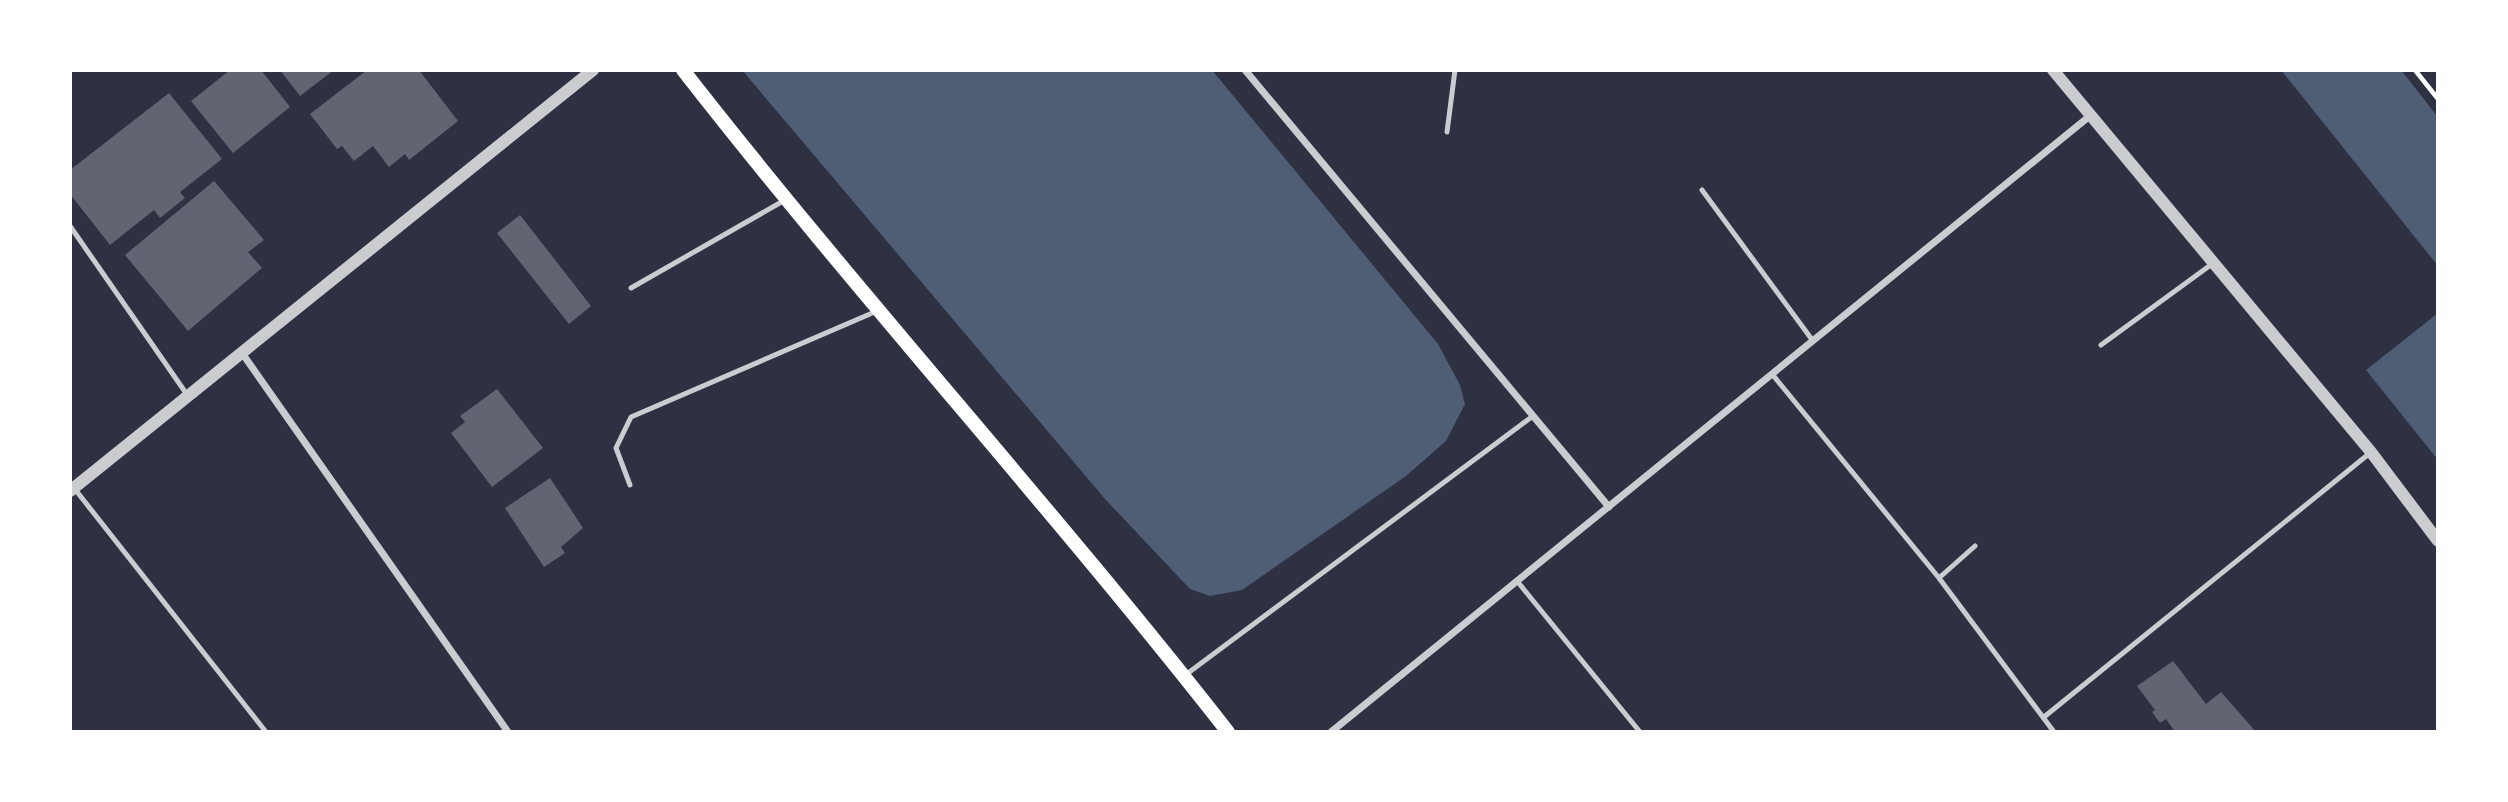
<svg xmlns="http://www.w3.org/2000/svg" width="2508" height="802" viewBox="0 0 2508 802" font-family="'Nunito Sans',sans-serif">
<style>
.water{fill:#4f5d75}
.building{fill:#626471}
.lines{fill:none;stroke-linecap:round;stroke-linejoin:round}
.path{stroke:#fff;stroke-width:4.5}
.service{stroke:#caccd0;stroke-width:5}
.minor{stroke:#caccd0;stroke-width:7}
.tertiary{stroke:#caccd0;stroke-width:12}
.secondary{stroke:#fff;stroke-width:14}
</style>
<rect width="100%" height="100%" fill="#2d3142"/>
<path class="water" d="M742,70h470l226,274 22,41 5,19 -19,37 -40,35 -164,114 -32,6 -20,-7 -85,-90z
M2281,70h120l37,47v149z
M2438,313v147l-72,-90z"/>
<path class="building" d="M230,70h31l29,37 -57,46 -42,-52z
M280,70h54l-34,26z
M367,70h52l39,51 -49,39 -4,-6 -16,13 -16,-21 -19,15 -12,-15 -5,3 -27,-35z
M169,93l53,66 -42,33 5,6 -25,20 -6,-8 -44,35 -40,-51v-24z
M214,181l50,59 -16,12 14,16 -74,63 -63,-76z
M520,215l71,91 -22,18 -72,-91z
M497,389l46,59 -51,39 -41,-54 14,-11 -5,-6z
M550,478l33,50 -22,19 4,6 -21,14 -39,-59z
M2173,661l33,43 15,-12 35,40h-81l-9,-13 -6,4 -8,-11 3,-2 -18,-24z"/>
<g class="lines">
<path class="path" d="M2415,70l23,29"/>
<path class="service" d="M1447,132l8,-62
M1702,190l111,151
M70,226l118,170
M631,288l154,-88
M2101,345l111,-81
M1772,374l167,204 115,154
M630,485l-14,-37 15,-31 246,-106
M74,488l192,244
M1939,578l36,-32
M1517,581l123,151
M1184,676l349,-260
M2044,717l326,-264"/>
<path class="minor" d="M1245,70l364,437
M242,353l266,379
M1331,732l760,-617"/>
<path class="tertiary" d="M2053,70l318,382 67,89
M70,491l523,-421"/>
<path class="secondary" d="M683,70c176,226 369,437 545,662"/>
</g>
<rect width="2508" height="802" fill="none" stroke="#ffffff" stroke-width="144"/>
</svg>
